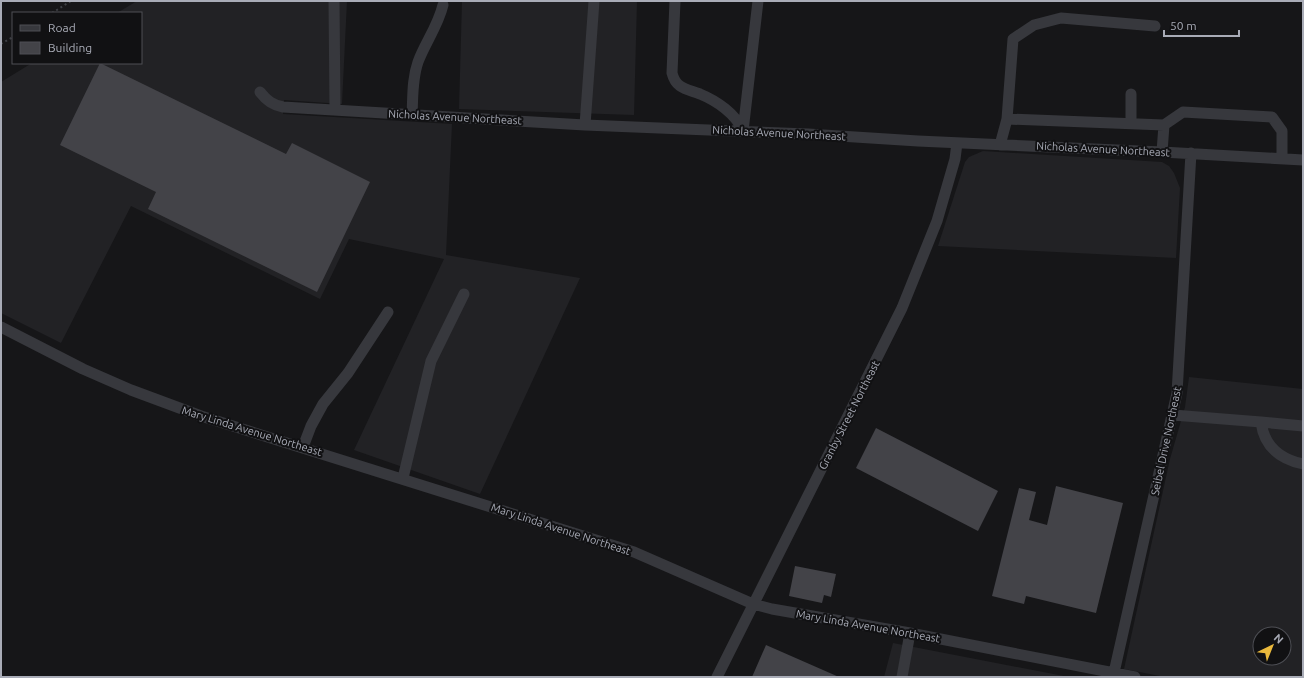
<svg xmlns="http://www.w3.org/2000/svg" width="1304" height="678" viewBox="0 0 1304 678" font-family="Ubuntu,sans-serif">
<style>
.built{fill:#222225;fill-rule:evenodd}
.building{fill:#434348}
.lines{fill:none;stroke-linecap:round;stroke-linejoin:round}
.path{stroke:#3d3f44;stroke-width:2;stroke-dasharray:2 3;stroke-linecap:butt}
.minor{stroke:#37383d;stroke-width:11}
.labels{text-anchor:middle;stroke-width:4;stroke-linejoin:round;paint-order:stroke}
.street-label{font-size:11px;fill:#a9acb7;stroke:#111113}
</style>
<rect width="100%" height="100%" fill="#161618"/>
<path class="built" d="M137,1h210l-5,103 -58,-4 -1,14 169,10 -6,131 134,23 -100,216 -126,-44 90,-191 -95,-20 -29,60 -189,-93 -70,137 -60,-30v-231l31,-19h109v-50h-24z
M462,1h175l-3,114 -175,-6z
M983,151l179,11 7,4 5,7 6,15 -4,70 -238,-12 27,-84 4,-5z
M1189,377l114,12v288h-138l-41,-8 46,-210 15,-52zM1260,634h24v24h-24z
M893,643l176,34h-185z"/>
<path class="building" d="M100,63l186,91 6,-11 78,39 -53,110 -169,-83 8,-17 -96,-47z
M876,428l122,63 -20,40 -122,-63z
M1056,486l67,17 -27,110 -70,-17 -2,8 -32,-8 27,-108 17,4 -7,28 18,5z
M795,566l41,8 -5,23 -7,-2 -2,8 -33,-7z
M766,645l73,32h-87z"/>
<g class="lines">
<path class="path" d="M52,13l19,-12
M1,44l12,-7"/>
<path class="minor" d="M334,1l1,109
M675,1l-3,72c4,16 15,16 28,21 17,7 36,20 43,37
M260,92c7,9 13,13 23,15l302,18 223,9 110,7 244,11 141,8
M412,115c1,-18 0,-36 6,-53 7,-19 20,-36 25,-57
M1007,119l6,-80 21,-14 27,-7 94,8
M1131,123v-29
M585,125l9,-124
M1164,125l19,-13 89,5 10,14v28
M743,131l15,-130
M1000,145l7,-26 157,6 -2,27
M1,327l82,42 48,21 70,26 433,136 119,52 19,5 138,24 225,44
M1173,415l88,7
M1303,426l-42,-4c3,24 19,37 42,42
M303,447l8,-21 12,-22 25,-31 40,-61
M403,478l28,-117 33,-67
M717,677l185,-369 35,-87 18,-62 2,-16
M902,677l8,-44
M1113,677l64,-284 14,-240"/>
</g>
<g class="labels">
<g class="street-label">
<text transform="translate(455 117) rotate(3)" y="4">Nicholas Avenue Northeast</text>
<text transform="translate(779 133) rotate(3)" y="4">Nicholas Avenue Northeast</text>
<text transform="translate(1103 149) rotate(3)" y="4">Nicholas Avenue Northeast</text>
<text transform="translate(849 415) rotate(-63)" y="4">Granby Street Northeast</text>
<text transform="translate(252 431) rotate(17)" y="4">Mary Linda Avenue Northeast</text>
<text transform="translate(1166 441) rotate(-78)" y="4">Seibel Drive Northeast</text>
<text transform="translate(561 529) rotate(18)" y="4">Mary Linda Avenue Northeast</text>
<text transform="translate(868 626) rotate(10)" y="4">Mary Linda Avenue Northeast</text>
</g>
</g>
<rect width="1304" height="678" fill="none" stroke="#a9acb7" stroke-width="4"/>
<rect x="12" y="12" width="130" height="52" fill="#111113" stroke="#4e4f55"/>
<rect x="20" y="25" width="20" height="6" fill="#37383d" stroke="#4e4f55"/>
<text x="48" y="32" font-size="12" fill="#a9acb7">Road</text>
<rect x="20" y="42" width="20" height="12" fill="#434348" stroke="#4e4f55"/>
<text x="48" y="52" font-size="12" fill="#a9acb7">Building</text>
<g transform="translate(1272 646) rotate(43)"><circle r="19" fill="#111113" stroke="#4e4f55"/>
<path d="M0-3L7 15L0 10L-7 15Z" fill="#eab93c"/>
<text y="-6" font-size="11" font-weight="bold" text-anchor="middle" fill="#a9acb7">N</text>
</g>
<path d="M1164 30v6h75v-6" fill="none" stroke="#a9acb7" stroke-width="2"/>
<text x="1170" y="30" font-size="12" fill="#a9acb7" stroke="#111113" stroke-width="3" paint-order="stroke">50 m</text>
</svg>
